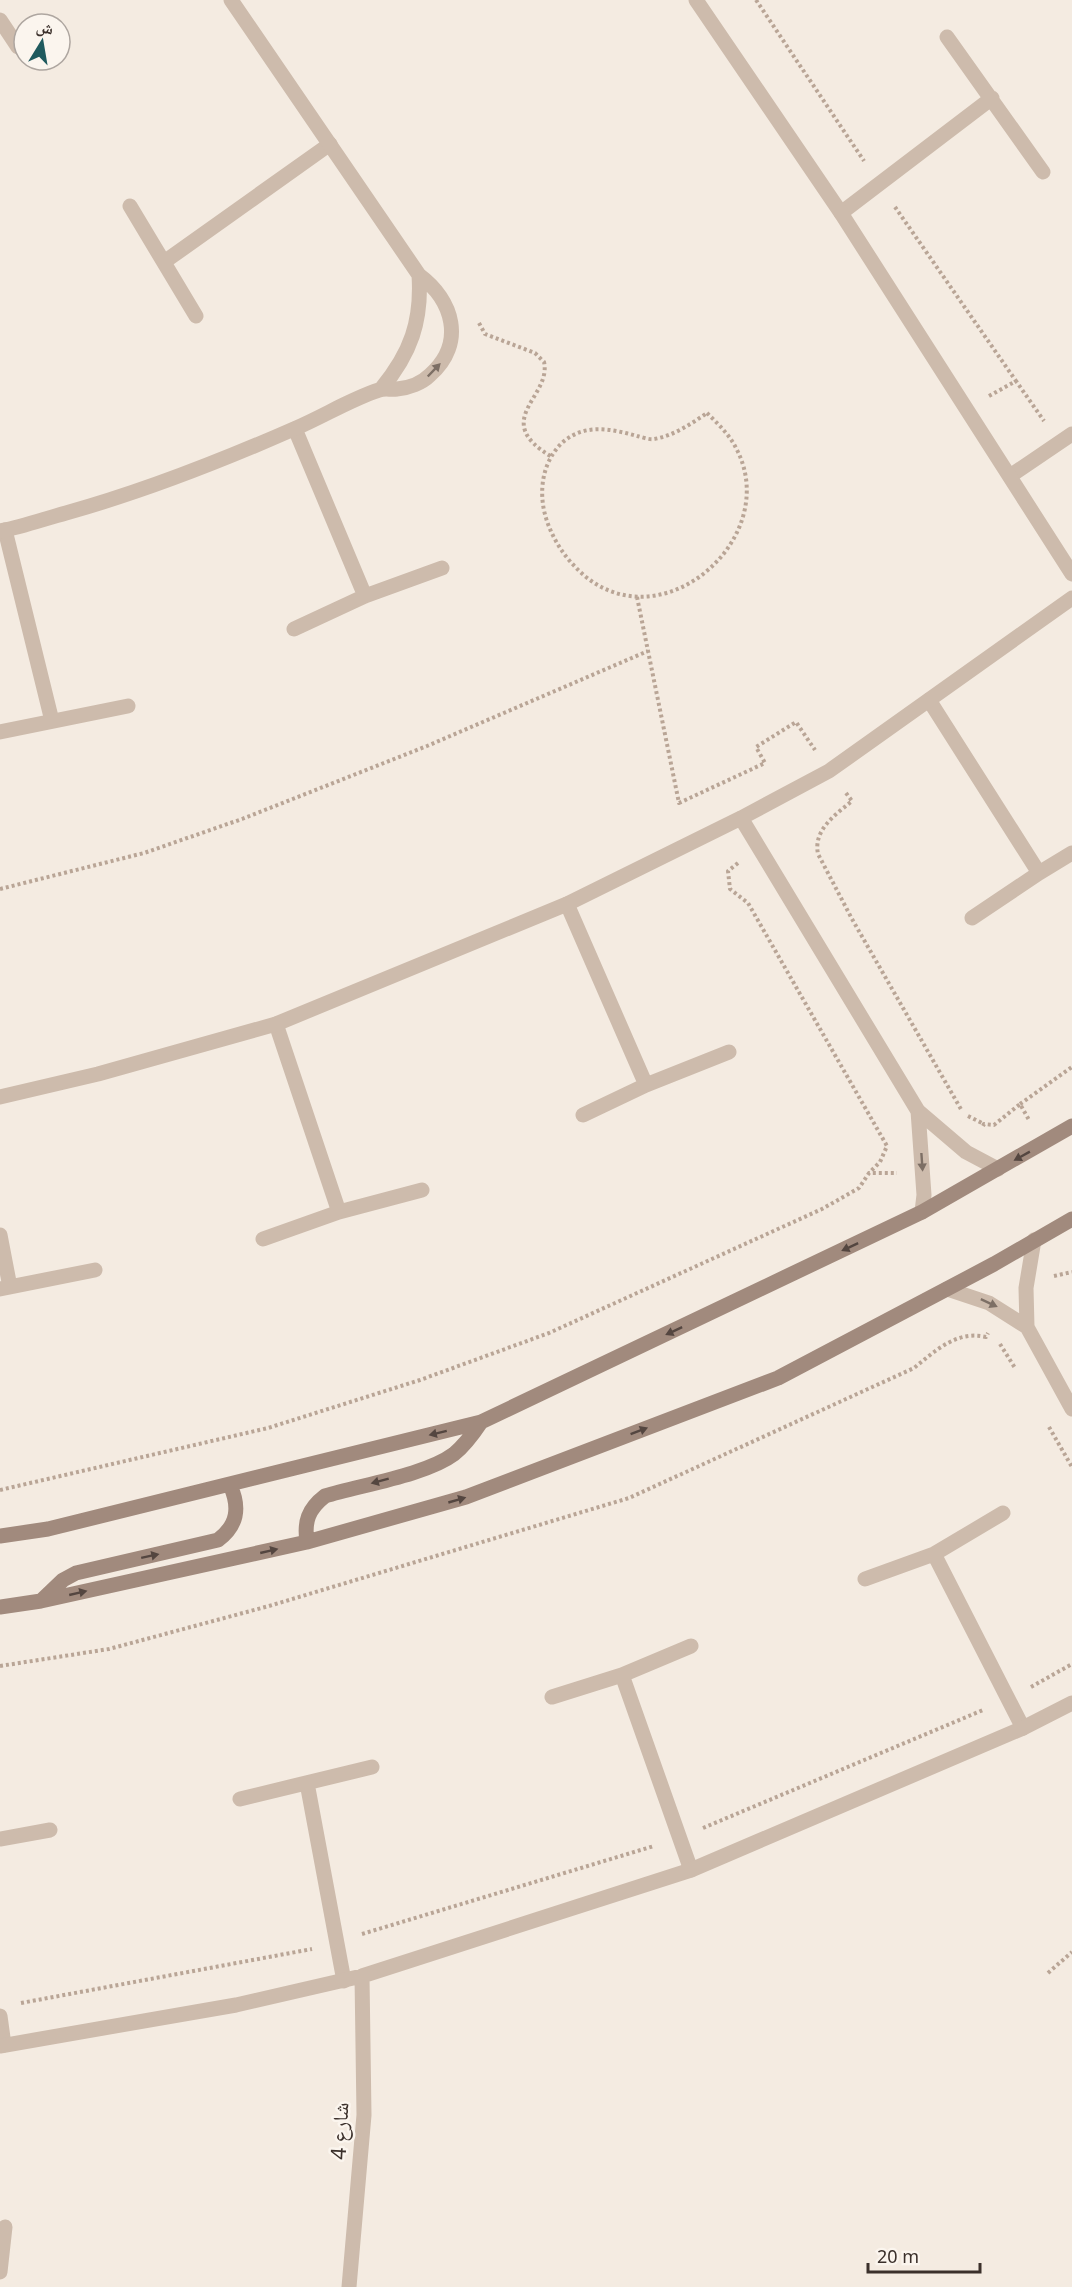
<svg xmlns="http://www.w3.org/2000/svg" width="1072" height="2287" viewBox="0 0 1072 2287" font-family="'Noto Sans','Noto Naskh Arabic',sans-serif">
<style>
.lines{fill:none;stroke-linecap:round;stroke-linejoin:round}
.path{stroke:#b9a596;stroke-width:4;stroke-dasharray:3 3;stroke-linecap:butt}
.lane{stroke:#cdbbac;stroke-width:15}
.street{stroke:#cdbbac;stroke-width:15}
.secondary{stroke:#a18a7d;stroke-width:15}
.oneway{fill:#7d6f65}
.oneway2{fill:#544640}
.labels{text-anchor:middle;stroke-width:5;stroke-linejoin:round;paint-order:stroke}
.street-label{font-size:21px;fill:#3b302b;stroke:#fbf5ee}
</style>
<rect width="100%" height="100%" fill="#f4ebe1"/>
<g class="lines">
<path class="path" d="M756,0l108,161
M895,207l121,174
M479,323l6,11 50,19 9,9c8,35 -55,58 8,95
M989,396l27,-15 28,40
M707,413c11,11 22,21 29,35 47,88 -70,193 -150,129 -19,-16 -33,-36 -40,-59 -8,-26 -4,-57 17,-76 22,-19 49,-13 74,-6 5,1 12,4 17,3 19,-3 37,-15 53,-26z
M637,597l42,206 86,-40 -9,-16 40,-25 19,28
M846,793l6,8c-17,14 -39,29 -34,53l34,65 110,192
M738,863l-10,8 2,18 18,14 139,243 -7,16 -11,11
M0,889l144,-36 98,-34 185,-73 221,-95
M1020,1104l52,-37
M968,1116l16,8
M983,1126l1,-2 10,1 26,-21 9,16
M1054,1276l18,-4
M1000,1344l15,24
M1049,1427l23,40
M0,1490l268,-62 152,-48 129,-47 273,-124 37,-21 10,-15h28
M0,1666l109,-17 160,-43 360,-108 285,-130c21,-17 43,-38 72,-31l2,-4
M1031,1687l41,-23
M703,1828l280,-118
M362,1934l292,-88
M1048,1973l24,-21
M21,2003l291,-54"/>
<path class="lane" d="M0,20l18,27
M947,37l96,135
M130,206l66,110
M841,213l151,-115
M164,262l166,-118
M295,429l70,167
M1010,476l62,-42
M5,530l47,191
M294,629l71,-33 77,-28
M929,700l110,173
M0,732l128,-26
M567,904l79,181
M972,918l67,-45 33,-20
M276,1024l63,188
M583,1115l63,-30 83,-33
M0,1235l10,52
M263,1239l76,-27 83,-22
M0,1289l95,-19
M934,1554l89,174
M865,1579l69,-25 69,-41
M622,1675l69,195
M552,1697l70,-22 69,-29
M307,1783l37,198
M240,1799l132,-32
M0,1839l50,-9
M0,2016l4,29
M0,2272l5,-45"/>
<path class="street" d="M696,0l145,213 231,361
M381,389c30,-36 41,-68 38,-114
M0,531c22,-4 44,-12 66,-18 79,-22 155,-52 230,-85 28,-12 55,-29 83,-38 6,-2 12,0 18,-1 12,-1 25,-6 33,-14 36,-32 23,-75 -11,-100l-188,-275
M741,818l177,293 48,41 32,17
M0,1097l98,-23 178,-50 291,-120 174,-86 88,-47 243,-173
M918,1111l6,84 -2,17
M1034,1240l-8,48 1,39 45,82
M947,1289l42,14 38,24
M0,2046l236,-41 126,-29 329,-106 332,-142 49,-25
M349,2287l15,-172 -2,-139"/>
<path class="secondary" d="M0,1536l48,-7 433,-107 441,-210 150,-86
M307,1542c-3,-20 1,-33 18,-46 36,-11 101,-21 129,-42 11,-9 19,-20 27,-32
M41,1601l22,-21 13,-7 142,-33c20,-15 22,-33 12,-55
M0,1607l41,-6 266,-59 159,-45 312,-119 216,-114 78,-45"/>
</g>
<defs><path id="oneway-solid" d="M-6-.8H1V-3.2L6.5 0L1 3.2V.8H-6Z" transform="scale(1.5)"/></defs>
<g class="oneway">
<use href="#oneway-solid" transform="translate(434 370) rotate(-46)"/>
<use href="#oneway-solid" transform="translate(922 1162) rotate(86)"/>
<use href="#oneway-solid" transform="translate(989 1303) rotate(25)"/>
</g>
<g class="oneway2">
<use href="#oneway-solid" transform="translate(1022 1156) rotate(151)"/>
<use href="#oneway-solid" transform="translate(850 1247) rotate(155)"/>
<use href="#oneway-solid" transform="translate(674 1331) rotate(155)"/>
<use href="#oneway-solid" transform="translate(639 1431) rotate(-21)"/>
<use href="#oneway-solid" transform="translate(438 1433) rotate(166)"/>
<use href="#oneway-solid" transform="translate(380 1481) rotate(165)"/>
<use href="#oneway-solid" transform="translate(457 1500) rotate(-16)"/>
<use href="#oneway-solid" transform="translate(269 1551) rotate(-13)"/>
<use href="#oneway-solid" transform="translate(150 1556) rotate(-12)"/>
<use href="#oneway-solid" transform="translate(78 1593) rotate(-13)"/>
</g>
<g class="labels">
<g class="street-label">
<text transform="translate(340 2131) rotate(-87)" y="7">شارع 4</text>
</g>
</g>
<g transform="translate(42 42) rotate(11)"><circle r="28" fill="#fbf5ee" stroke="#aea6a0" stroke-width="1.5"/>
<path d="M0-4.5L10 22L0 15L-10 22Z" fill="#1f5a5e"/>
<text y="-9" font-size="16" font-weight="bold" text-anchor="middle" fill="#3b302b">ش</text>
</g>
<path d="M868 2263v9h112v-9" fill="none" stroke="#3b302b" stroke-width="3"/>
<text x="877" y="2263" font-size="18" fill="#3b302b" stroke="#fbf5ee" stroke-width="4.5" paint-order="stroke">20 m</text>
</svg>
